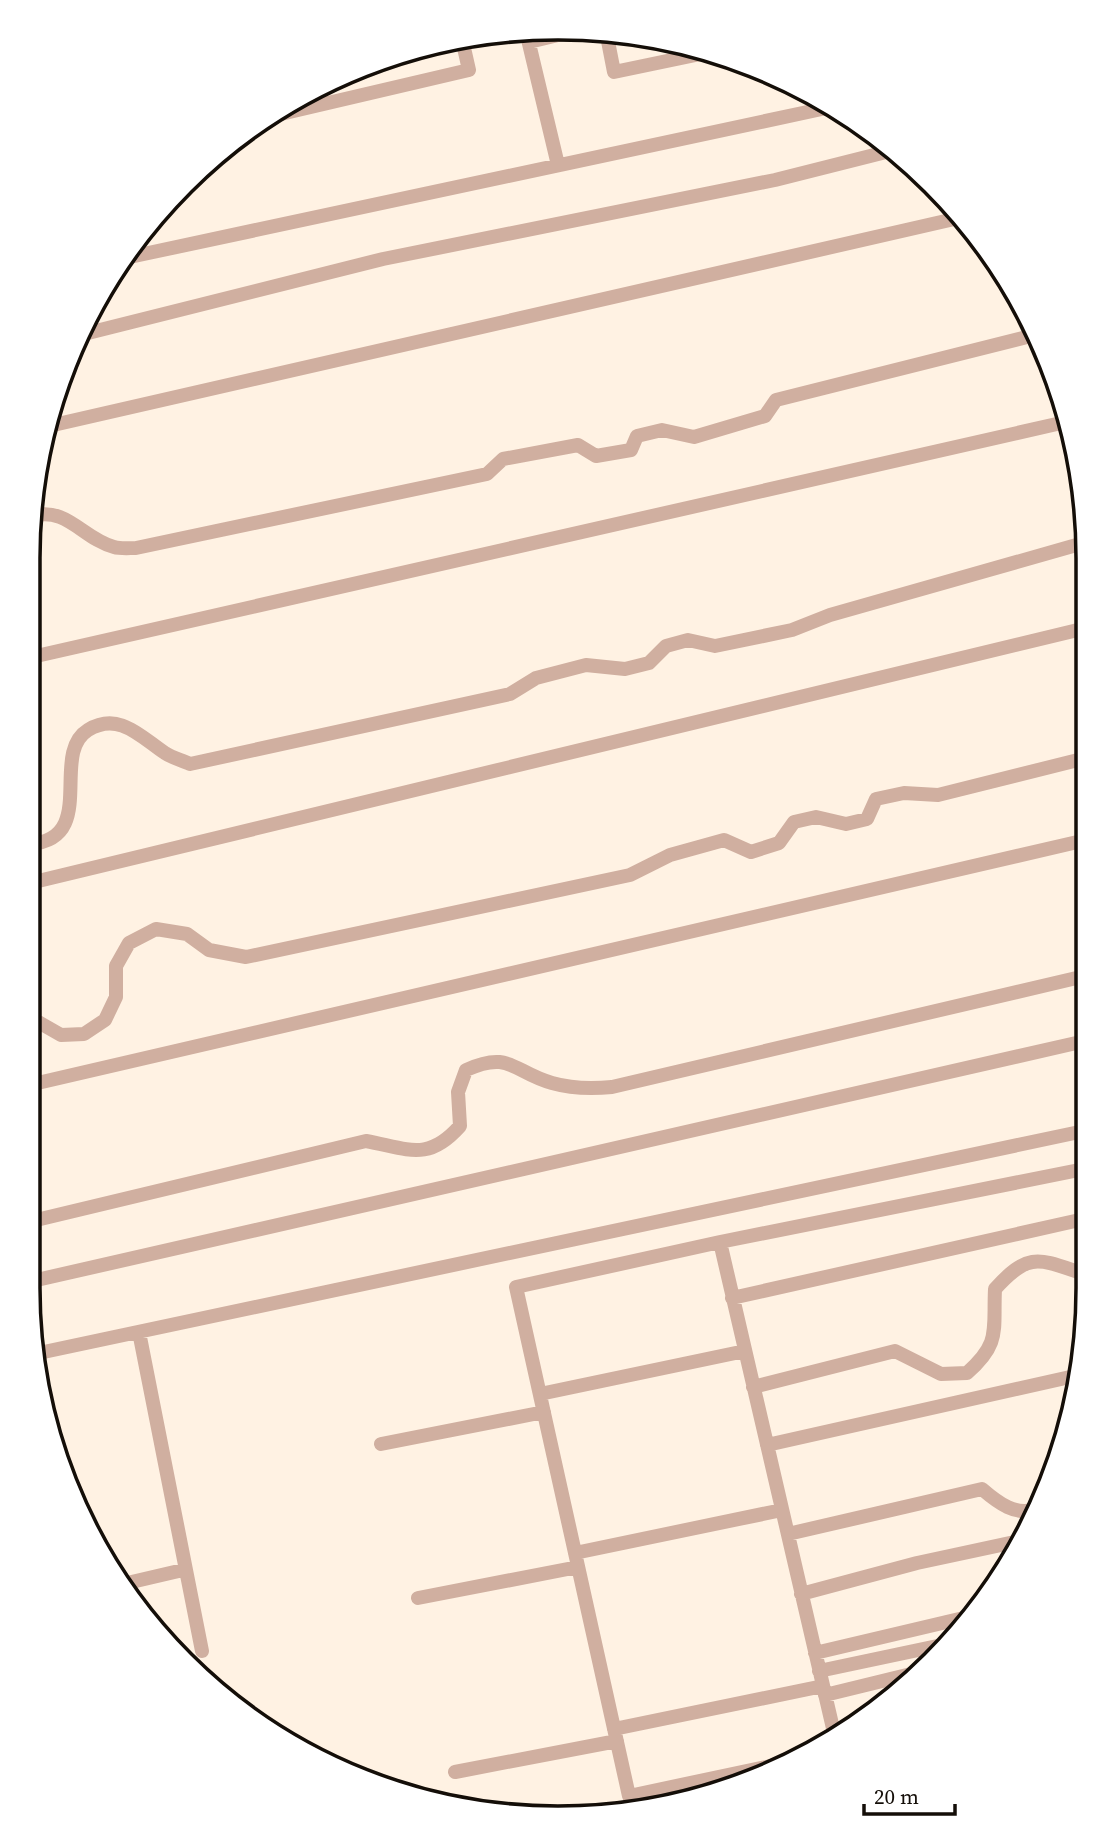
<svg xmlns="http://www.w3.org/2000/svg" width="1116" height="1846" viewBox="0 0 1116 1846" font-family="'Source Serif 4',serif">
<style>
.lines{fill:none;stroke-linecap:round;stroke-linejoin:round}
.lane{stroke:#d0afa0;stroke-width:14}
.rim{fill:none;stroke:#140e08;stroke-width:3.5}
</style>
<rect width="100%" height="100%" fill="#fff2e3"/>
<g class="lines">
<path class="lane" d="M526,31l32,134
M606,31l8,41 96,-20
M529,42l54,-13
M268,117l201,-47 -7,-31
M125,258l706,-151
M80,335l303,-76 392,-79 119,-30
M49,426l914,-209
M32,516c35,-10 51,23 82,31 7,2 15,1 22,1l351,-74 16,-15 75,-14 18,11 35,-6 6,-14 25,-6 32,7 71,-21 11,-16 259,-65
M32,657l1038,-236
M30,844c69,-5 19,-90 58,-114 31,-19 53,7 77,23 7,5 17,7 25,11l320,-70 26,-16 50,-13 39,4 24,-6 17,-17 22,-6 27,6 77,-16 38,-15 257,-73
M30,883l1056,-255
M29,1021l11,2 21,12 23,-1 21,-14 11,-23v-31l13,-23 27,-14 31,5 22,16 37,7 384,-82 40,-20 54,-15 27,12 28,-9 15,-21 22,-5 30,7 21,-5 9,-20 28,-6 34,2 148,-37
M29,1085l1057,-245
M28,1222l338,-81c43,8 62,21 94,-15l-2,-34 8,-22c44,-20 47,2 86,13 21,6 39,6 60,4l473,-111
M720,1242l364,-73
M28,1282l1057,-241
M732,1298l352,-79
M139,1332l63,319
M39,1353l1045,-222
M753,1387l142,-36 46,23 26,-1c34,-30 26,-42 28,-84 34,-38 44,-30 89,-15
M540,1394l205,-43
M381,1444l163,-32
M767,1445l312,-70
M788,1534l194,-45c15,13 35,29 56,19
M575,1553l207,-43
M123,1584l60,-14
M801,1594l116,-31 102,-22
M418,1598l160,-31
M815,1653l157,-37
M819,1671l123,-26
M825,1695l86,-21
M614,1729l209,-43
M780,1764l-151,32 -113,-509 204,-45 115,495
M455,1772l162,-31"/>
</g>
<path d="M0 0H1116V1846H0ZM558 40H558A518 518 0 0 1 1076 558V1288A518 518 0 0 1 558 1806H558A518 518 0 0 1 40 1288V558A518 518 0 0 1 558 40Z" fill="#fff" fill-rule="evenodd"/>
<path class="rim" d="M558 40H558A518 518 0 0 1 1076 558V1288A518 518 0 0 1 558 1806H558A518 518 0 0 1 40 1288V558A518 518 0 0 1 558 40Z"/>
<path d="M864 1804v10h91v-10" fill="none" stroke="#140e08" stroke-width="3.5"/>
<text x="874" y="1804" font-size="21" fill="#140e08" stroke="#ffffff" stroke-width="5" paint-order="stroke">20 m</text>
</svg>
